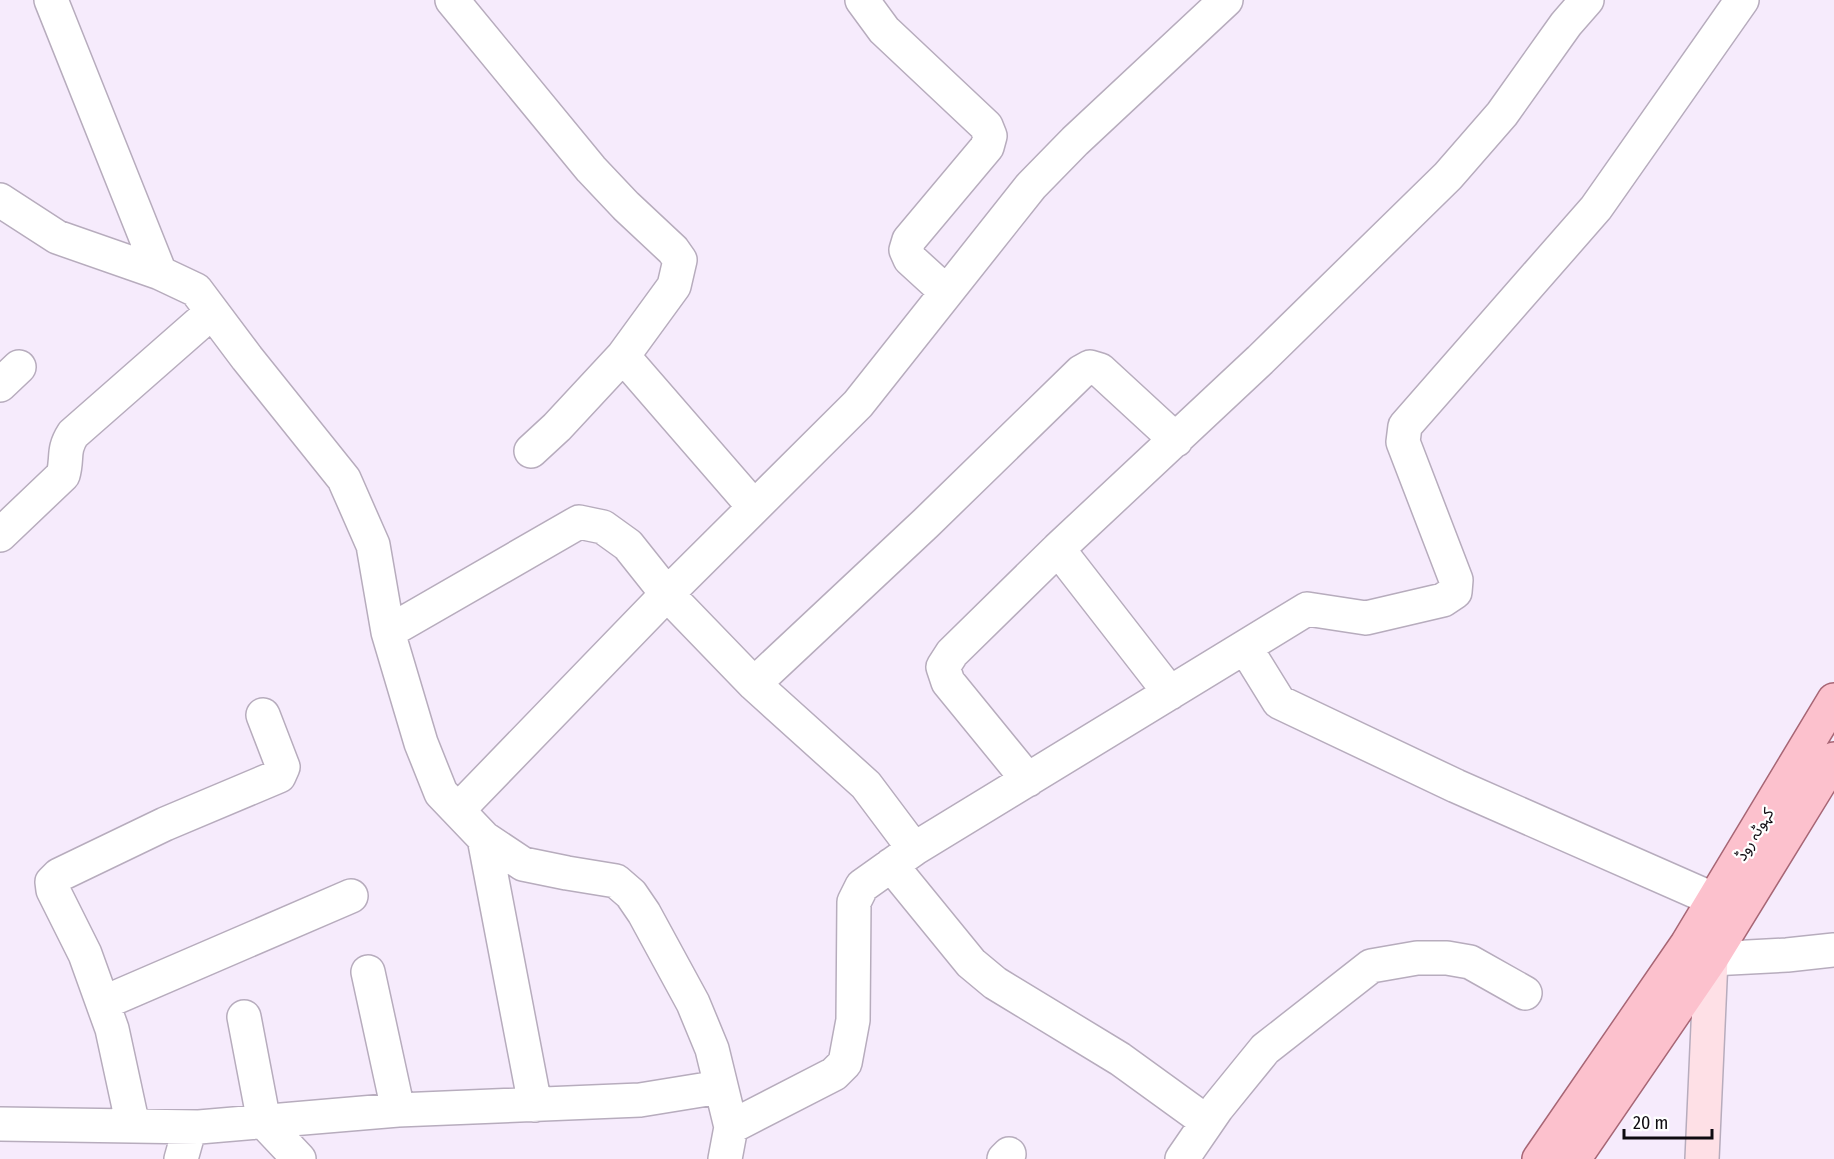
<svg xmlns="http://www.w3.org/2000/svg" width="1834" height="1159" viewBox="0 0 1834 1159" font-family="'Fira Sans Condensed','Noto Sans Arabic',sans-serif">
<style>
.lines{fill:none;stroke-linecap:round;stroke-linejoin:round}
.street-casing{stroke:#b7acbd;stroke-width:36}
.secondary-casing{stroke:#b7acbd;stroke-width:36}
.primary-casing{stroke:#a76675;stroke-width:36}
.street{stroke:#fff;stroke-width:33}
.secondary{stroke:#fee0e6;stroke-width:33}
.primary{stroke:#fcc1cd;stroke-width:33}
.labels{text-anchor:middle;stroke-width:4.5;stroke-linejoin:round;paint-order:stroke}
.street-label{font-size:16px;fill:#0e0a10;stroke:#fff}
</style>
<rect width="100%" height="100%" fill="#f6ebfc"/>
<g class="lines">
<g class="street-casing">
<path id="street" d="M51,0l109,273 36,17 51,68 97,121 29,66 15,87 33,111 20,50 43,45 39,26 44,9 49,8 15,13 13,19 49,90 19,46 19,78 -6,32
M452,0l139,169 35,37 47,44 7,10 -6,26 -51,70 -66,71 -26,24
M862,0l22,30 102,96 4,10 -3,11 -78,93 -3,10 4,9 35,32
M0,200l57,37 103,36
M623,356l131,151
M0,385l19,-18
M0,535l63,-60c5,-17 -1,-24 10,-41l139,-122
M1058,549l112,144
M388,632l191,-110 24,5 25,18 39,49 87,90 112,101 48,64
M1245,647l34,55 177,84 259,114
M754,684l172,-161 155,-151 9,-5 10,3 76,70
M1028,780l-80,-98 -5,-15 9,-14 106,-104 202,-189 188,-184 54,-62 64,-90 21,-24
M458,810l209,-216 191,-190 173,-218 44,-45 151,-141
M484,838l51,267
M891,865l80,98 24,20 125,76 87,63
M1711,959l76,-4 47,-5
M368,972l30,138
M103,1003l248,-107
M244,1017l20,105 35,37
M0,1124l199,3 199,-17 242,-10 80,-13
M133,1126l-21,-97 -27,-75 -32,-64 -1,-8 7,-7 106,-51 114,-48 4,-9 -20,-52
M731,1127l103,-53 11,-11 8,-43 1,-118 8,-16 52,-37 393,-240 59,9 77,-18 12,-8 1,-12 -53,-138 2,-16 191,-218 146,-208
M181,1159l9,-32
M1004,1159l5,-5
M1182,1159l35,-51 48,-59 106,-83 46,-8h30l23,4 55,31"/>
</g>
<g class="secondary-casing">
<path id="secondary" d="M1699,951l12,8 -9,200"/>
</g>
<g class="primary-casing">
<path id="primary" d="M1539,1159l148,-215 147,-244
M1574,1159l137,-200 123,-200"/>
</g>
<use href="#street" class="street"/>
<use href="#secondary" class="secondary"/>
<use href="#primary" class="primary"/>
</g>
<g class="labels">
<g class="street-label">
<text transform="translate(1754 834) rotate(-59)" y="6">کہوٹہ روڈ</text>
</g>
</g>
<path d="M1624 1129v9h88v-9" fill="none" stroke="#0e0a10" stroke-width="3"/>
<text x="1633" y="1129" font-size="18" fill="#0e0a10" stroke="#ffffff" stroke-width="4.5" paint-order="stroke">20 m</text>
</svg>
